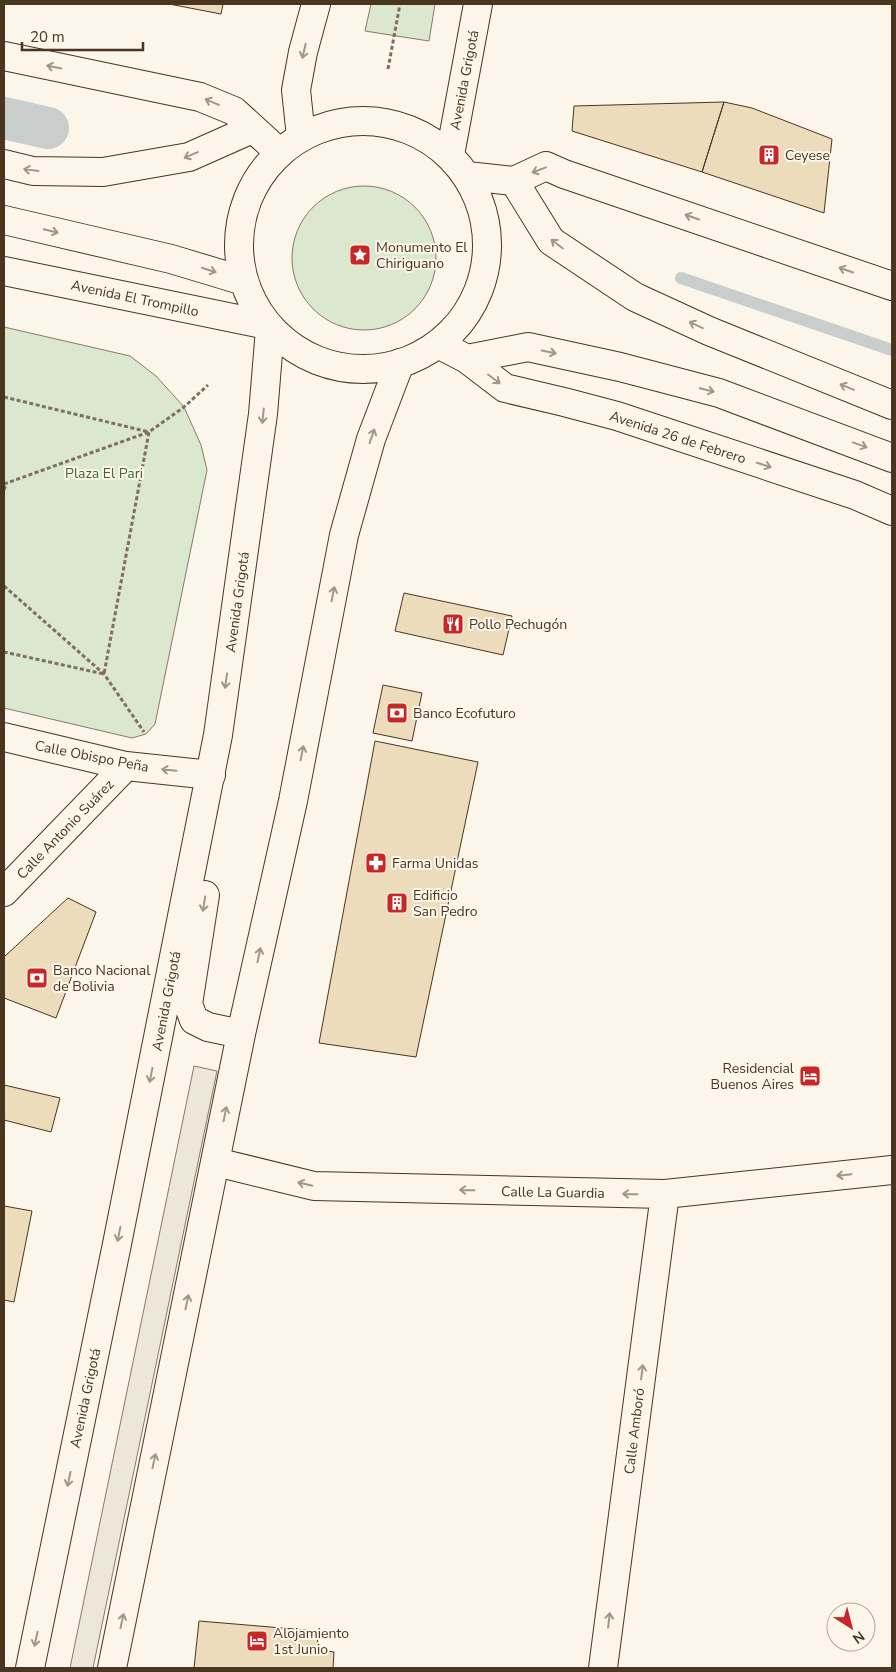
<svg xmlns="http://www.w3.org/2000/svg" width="896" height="1672" viewBox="0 0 896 1672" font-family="'Nunito Sans',sans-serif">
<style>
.green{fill:#dce7d0;stroke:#887966}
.parking{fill:#ede7d9;stroke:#887966}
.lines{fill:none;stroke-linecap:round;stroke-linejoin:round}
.stream{stroke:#c9cecd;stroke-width:12}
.canal{stroke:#c9cecd;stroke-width:42}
.building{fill:#ecdcbc;stroke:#4a3520}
.street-casing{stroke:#4a3520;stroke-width:30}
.secondary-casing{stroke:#4a3520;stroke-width:30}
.primary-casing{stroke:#4a3520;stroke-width:30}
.path{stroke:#7f6f5c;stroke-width:3;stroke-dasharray:4 2.5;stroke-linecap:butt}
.street{stroke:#fbf6e9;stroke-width:28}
.secondary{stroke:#fbf6e9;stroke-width:28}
.primary{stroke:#fbf6e9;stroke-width:28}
.oneway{stroke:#a29684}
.labels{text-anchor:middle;stroke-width:4;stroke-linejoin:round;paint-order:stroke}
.street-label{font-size:14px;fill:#4a3520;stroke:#fbf6e9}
.poi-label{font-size:14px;fill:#4a3520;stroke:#fbf6e9;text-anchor:start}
.park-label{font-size:14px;fill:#436837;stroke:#fbf6e9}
</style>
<rect width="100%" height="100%" fill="#fbf6e9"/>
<path class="green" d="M371,4h64l-6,37 -64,-10z
M292 258a72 72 0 1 1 144 0a72 72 0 1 1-144 0Z
M4,327l126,29 26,20 28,31 17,38 6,25 -52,254 -9,10 -14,4 -128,-30z"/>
<path class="parking" d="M194,1066l23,5 -124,597h-23z"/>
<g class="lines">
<path class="stream" d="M681,278l211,72"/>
<path class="canal" d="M4,118l44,10"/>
</g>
<path class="building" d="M169,4h54l-2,10z
M724,102l28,6 80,31 -8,74 -122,-41z
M724,102l-22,70 -130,-41 2,-25z
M404,593l108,23 -9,39 -108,-24z
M383,685l39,8 -10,48 -39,-8z
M375,741l103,21 -62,295 -97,-14z
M68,898l28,14 -40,106 -52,-20v-41z
M4,1085l56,13 -9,34 -47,-12z
M4,1206l28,5 -18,91 -10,-2z
M199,1621l119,10 -1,19 17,2 -1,16h-139z"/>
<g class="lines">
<g class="street-casing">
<path id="street" d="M4,737l122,29 85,9
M4,892l122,-126
M216,1162l98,24 351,8 227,-24
M603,1668l62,-474"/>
</g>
<g class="secondary-casing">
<path id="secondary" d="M205,895l-17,109 6,16 14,7 33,7
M30,1668l87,-424 101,-509 45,-321 7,-85
M112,1668l129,-634 52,-233 51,-266 27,-96 29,-76"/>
</g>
<g class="primary-casing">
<path id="primary" d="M4,56l196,41 34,14 46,42
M239 245a124 124 0 1 1 248 0a124 124 0 1 1-248 0Z
M301,137l-5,-47 7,-38 13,-48
M450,155l28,-151
M4,164l29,7 70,1 86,-15 63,-28
M467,176l47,5 32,-15 18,8 328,112
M514,181l37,60 84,56 74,34 183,74
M4,220l167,39 73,22
M4,271l263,54
M438,344l29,15 38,29 59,14 53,14 238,79 37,16
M467,359l61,-12 92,20 99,26 173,65"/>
</g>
<path class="path" d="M388,69l12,-65
M4,397l145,35 -45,242 -100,-22
M4,484l145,-52 35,-25 24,-22
M4,490l2,-5
M4,586l100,88 40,58"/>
<use href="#street" class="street"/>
<use href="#secondary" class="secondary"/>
<use href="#primary" class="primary"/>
</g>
<defs><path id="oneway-shaft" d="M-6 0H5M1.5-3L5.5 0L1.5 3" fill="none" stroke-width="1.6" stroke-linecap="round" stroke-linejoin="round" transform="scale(1.25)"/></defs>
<g class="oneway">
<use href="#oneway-shaft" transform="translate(304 51) rotate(103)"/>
<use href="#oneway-shaft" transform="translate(54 67) rotate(-168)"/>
<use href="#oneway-shaft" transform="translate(212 102) rotate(-157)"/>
<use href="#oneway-shaft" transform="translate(191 155) rotate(157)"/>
<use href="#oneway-shaft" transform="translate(31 170) rotate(-172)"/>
<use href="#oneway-shaft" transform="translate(539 170) rotate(159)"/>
<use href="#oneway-shaft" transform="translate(692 217) rotate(-161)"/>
<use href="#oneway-shaft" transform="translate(51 231) rotate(13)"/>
<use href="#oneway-shaft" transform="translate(557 244) rotate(-143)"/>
<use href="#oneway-shaft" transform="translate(209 270) rotate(18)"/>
<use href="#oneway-shaft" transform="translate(846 270) rotate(-161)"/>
<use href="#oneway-shaft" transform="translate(696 325) rotate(-155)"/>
<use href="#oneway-shaft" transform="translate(549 352) rotate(12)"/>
<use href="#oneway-shaft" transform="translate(494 379) rotate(37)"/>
<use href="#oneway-shaft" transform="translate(847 387) rotate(-158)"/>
<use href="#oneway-shaft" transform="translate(707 390) rotate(14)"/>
<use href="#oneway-shaft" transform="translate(263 416) rotate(96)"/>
<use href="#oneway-shaft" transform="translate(372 436) rotate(-71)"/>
<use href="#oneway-shaft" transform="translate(860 445) rotate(20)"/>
<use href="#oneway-shaft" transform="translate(764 465) rotate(18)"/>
<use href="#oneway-shaft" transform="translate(333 594) rotate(-79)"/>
<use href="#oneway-shaft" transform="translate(226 681) rotate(98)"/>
<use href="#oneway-shaft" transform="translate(302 753) rotate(-79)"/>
<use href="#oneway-shaft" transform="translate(169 770) rotate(-174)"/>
<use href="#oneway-shaft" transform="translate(204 904) rotate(99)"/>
<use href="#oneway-shaft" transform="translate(259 955) rotate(-78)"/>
<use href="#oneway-shaft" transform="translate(151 1075) rotate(101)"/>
<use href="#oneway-shaft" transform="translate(225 1114) rotate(-79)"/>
<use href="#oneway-shaft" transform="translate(844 1175) rotate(174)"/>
<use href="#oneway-shaft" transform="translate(305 1184) rotate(-166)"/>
<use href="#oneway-shaft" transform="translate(467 1190) rotate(-179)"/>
<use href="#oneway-shaft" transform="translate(630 1194) rotate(-179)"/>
<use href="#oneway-shaft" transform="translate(119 1234) rotate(101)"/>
<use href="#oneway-shaft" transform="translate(187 1302) rotate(-78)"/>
<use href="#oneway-shaft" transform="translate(642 1372) rotate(-83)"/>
<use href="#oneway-shaft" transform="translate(154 1461) rotate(-78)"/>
<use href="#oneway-shaft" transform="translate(69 1479) rotate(102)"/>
<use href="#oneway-shaft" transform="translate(609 1620) rotate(-83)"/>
<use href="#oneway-shaft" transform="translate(122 1621) rotate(-78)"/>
<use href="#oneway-shaft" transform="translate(36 1639) rotate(102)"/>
</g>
<defs>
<g id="building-square" transform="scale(1.125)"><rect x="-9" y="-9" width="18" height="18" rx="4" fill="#c62828" stroke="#fbf6e9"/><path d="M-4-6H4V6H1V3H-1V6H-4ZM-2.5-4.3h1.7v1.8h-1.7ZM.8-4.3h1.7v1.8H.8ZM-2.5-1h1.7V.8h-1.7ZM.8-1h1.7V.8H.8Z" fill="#fff"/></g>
<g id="sight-square" transform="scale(1.125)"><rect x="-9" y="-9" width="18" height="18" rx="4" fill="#c62828" stroke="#fbf6e9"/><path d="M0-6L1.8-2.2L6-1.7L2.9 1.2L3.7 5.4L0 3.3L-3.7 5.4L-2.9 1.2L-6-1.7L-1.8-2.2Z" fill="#fff"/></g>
<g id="restaurant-square" transform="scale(1.125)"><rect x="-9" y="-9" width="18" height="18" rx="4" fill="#c62828" stroke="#fbf6e9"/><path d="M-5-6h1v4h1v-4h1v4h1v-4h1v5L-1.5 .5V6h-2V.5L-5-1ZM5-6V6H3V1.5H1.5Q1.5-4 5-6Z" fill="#fff"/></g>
<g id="bank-square" transform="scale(1.125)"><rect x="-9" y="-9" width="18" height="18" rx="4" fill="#c62828" stroke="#fbf6e9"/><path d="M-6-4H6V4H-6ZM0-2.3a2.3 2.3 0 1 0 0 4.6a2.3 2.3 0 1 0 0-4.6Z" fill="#fff"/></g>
<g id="pharmacy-square" transform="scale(1.125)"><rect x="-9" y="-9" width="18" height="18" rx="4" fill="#c62828" stroke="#fbf6e9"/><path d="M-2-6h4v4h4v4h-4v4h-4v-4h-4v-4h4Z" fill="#fff"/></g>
<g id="hotel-square" transform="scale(1.125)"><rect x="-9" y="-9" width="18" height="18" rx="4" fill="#c62828" stroke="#fbf6e9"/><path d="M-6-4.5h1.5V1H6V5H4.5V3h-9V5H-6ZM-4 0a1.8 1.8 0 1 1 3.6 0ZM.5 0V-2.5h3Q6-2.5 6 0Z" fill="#fff"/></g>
</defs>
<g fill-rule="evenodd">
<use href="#building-square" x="769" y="155"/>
<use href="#sight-square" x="360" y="255"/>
<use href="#restaurant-square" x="453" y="624"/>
<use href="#bank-square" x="397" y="713"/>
<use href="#pharmacy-square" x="376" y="863"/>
<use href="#building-square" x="397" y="903"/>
<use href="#bank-square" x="37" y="978"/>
<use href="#hotel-square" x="810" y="1076"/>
<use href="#hotel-square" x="257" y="1641"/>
</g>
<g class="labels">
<g class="street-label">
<text transform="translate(464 80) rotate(-79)" y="5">Avenida Grigotá</text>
<text transform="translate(135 298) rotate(12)" y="5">Avenida El Trompillo</text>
<text transform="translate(678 437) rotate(18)" y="5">Avenida 26 de Febrero</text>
<text transform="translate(237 602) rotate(-82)" y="5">Avenida Grigotá</text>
<text transform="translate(92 756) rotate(11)" y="5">Calle Obispo Peña</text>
<text transform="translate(65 829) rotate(-46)" y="5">Calle Antonio Suárez</text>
<text transform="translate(166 1001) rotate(-79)" y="5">Avenida Grigotá</text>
<text transform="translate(553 1192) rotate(1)" y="5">Calle La Guardia</text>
<text transform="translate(85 1398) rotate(-78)" y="5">Avenida Grigotá</text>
<text transform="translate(634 1431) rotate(-83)" y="5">Calle Amboró</text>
</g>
<g class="poi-label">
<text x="785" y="160">Ceyese</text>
<text x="376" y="252">Monumento El<tspan x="376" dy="16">Chiriguano</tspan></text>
<text x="469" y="629">Pollo Pechugón</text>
<text x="413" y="718">Banco Ecofuturo</text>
<text x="392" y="868">Farma Unidas</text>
<text x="413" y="900">Edificio<tspan x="413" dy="16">San Pedro</tspan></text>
<text x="53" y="975">Banco Nacional<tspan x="53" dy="16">de Bolivia</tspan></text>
<text x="794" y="1073" text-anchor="end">Residencial<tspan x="794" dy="16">Buenos Aires</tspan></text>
<text x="273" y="1638">Alojamiento<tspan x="273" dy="16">1st Junio</tspan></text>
</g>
<g class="park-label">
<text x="104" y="478">Plaza El Pari</text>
</g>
</g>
<rect width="896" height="1672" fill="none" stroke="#4a3520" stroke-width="10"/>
<g transform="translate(851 1627) rotate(144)"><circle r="24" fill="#fbf6e9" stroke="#b4a999"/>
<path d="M0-4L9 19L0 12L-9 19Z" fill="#c62828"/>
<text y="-8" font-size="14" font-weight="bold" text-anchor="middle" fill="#4a3520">N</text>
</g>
<path d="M22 42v8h121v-8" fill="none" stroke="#4a3520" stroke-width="2.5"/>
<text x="30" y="42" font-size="15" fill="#4a3520" stroke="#fbf6e9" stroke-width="4" paint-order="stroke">20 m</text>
</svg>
